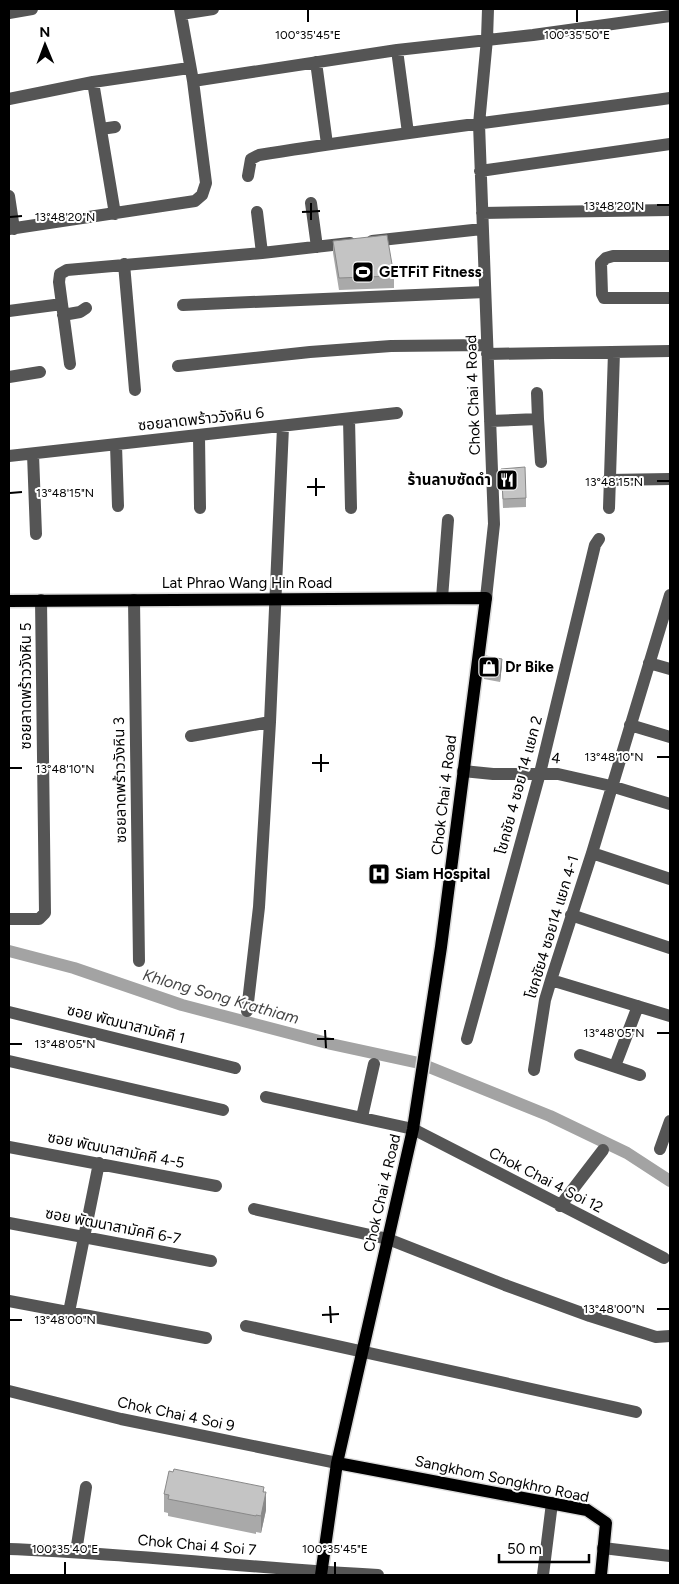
<svg xmlns="http://www.w3.org/2000/svg" width="679" height="1584" viewBox="0 0 679 1584" font-family="Figtree,'Noto Sans Thai',sans-serif">
<style>
.lines{fill:none;stroke-linecap:round;stroke-linejoin:round}
.canal{stroke:#a3a3a3;stroke-width:12}
.major-casing{stroke:#dbdbdb;stroke-width:15}
.minor{stroke:#555;stroke-width:12}
.major{stroke:#000;stroke-width:12}
.wall{fill:#a9a9a9}
.shaded-wall{fill:#898989}
.building{fill:#c4c4c4;stroke:#898989}
.ticks{fill:none;stroke:#000;stroke-width:2}
.labels{text-anchor:middle;stroke-width:4;stroke-linejoin:round;paint-order:stroke}
.poi-label{font-size:15px;font-weight:bold;fill:#000;stroke:#fff;text-anchor:start}
.street-label{font-size:15px;fill:#000;stroke:#fff}
.water-label{font-size:16px;font-style:italic;fill:#444;stroke:#fff}
.ticks-label{font-size:12px;text-anchor:middle;fill:#000;stroke:#fff;stroke-width:4;stroke-linejoin:round;paint-order:stroke}
</style>
<rect width="100%" height="100%" fill="#fff"/>
<g class="lines">
<path class="canal" d="M9,951l65,17 108,37 149,39 88,19 131,53 77,37 43,28"/>
<g class="major-casing">
<path id="major" d="M9,601l477,-3 -45,349 -28,182 -76,334 -16,112
M337,1463l250,47 19,13 -5,52"/>
</g>
<path class="minor" d="M9,13l23,-4
M181,14l32,-5
M397,50l11,83
M316,62l11,82
M193,81l204,-31 136,-15 137,-19
M93,82l22,132
M9,99l84,-17 96,-14
M101,129l14,-2
M480,171l190,-27
M248,176l3,-17 8,-4c137,-22 274,-38 411,-57
M9,196l5,33
M311,203l6,44
M257,212l5,41
M482,213l188,-3
M9,229l186,-28 7,-6 4,-12 -13,-102 -13,-72
M372,241l110,-12
M670,256h-57l-7,2 -5,5 1,31 2,4h66
M124,264l11,126
M183,305l302,-13
M9,311l53,-7
M63,315l17,-3 6,-4
M487,354l183,-3
M70,364l-11,-82 1,-8 7,-4 195,-17 88,-10
M178,366l132,-14 81,-6 96,-1
M9,377l31,-5
M349,419l2,89
M538,419l3,43
M490,421l48,-2 -1,-26
M199,436l1,72
M116,445l2,61
M33,454l3,80
M9,456l388,-43
M608,480l62,-1
M609,508l5,-156
M442,598l6,-78
M486,598l8,-74 -15,-400 8,-85 1,-30
M134,600l5,361
M649,663l21,6
M630,725l40,12
M191,736l79,-14
M463,771l30,3h65l53,12 59,18
M592,853l78,26
M571,915l99,33
M9,919h30l6,-6 -4,-313
M551,980l119,36
M247,1011l12,-104 11,-185 13,-295
M9,1012l226,56
M467,1039l73,-266 55,-228 4,-6
M580,1055l60,20
M9,1061l214,49
M615,1066l23,-60
M534,1070l11,-70 6,-20 41,-127 78,-258
M266,1097l147,32 251,129
M362,1117l12,-53
M9,1147l207,39
M660,1149l10,-28
M560,1206l43,-56
M254,1209l134,30 117,46 85,31 66,21 14,-1
M9,1223l202,38
M9,1301l197,37
M69,1312l30,-149
M246,1326l390,86
M9,1391l112,28 216,44
M603,1548l67,8
M9,1549c123,4 246,20 369,26
M76,1552l10,-65
M543,1575l9,-72"/>
<use href="#major" class="major"/>
</g>
<path class="wall" d="M333,241l61,35v12l-55,2 -6,-37z
M501,469l25,29v9l-23,1z
M502,665l-2,17 -16,-3v-6z
M173,1472l91,20 2,18 -5,23 -5,-1v2l-88,-18v-3l-4,-1v-18z"/>
<path class="shaded-wall" d="M502,659v6l-2,17v-7z
M264,1487v15l2,-10v18l-5,23v-17z"/>
<path class="building" d="M387,235l7,41 -55,2 -6,-37z
M525,467l1,31 -23,1 -2,-30z
M486,656l16,3 -2,16 -16,-2z
M174,1469l90,18 -1,5h3l-5,24 -5,-1v1l-88,-17 1,-4 -5,-1 5,-23 4,1z"/>
<path class="ticks" d="M308,10v12M577,10v12M311,203v17M657,205h12M302,212l18,-1M10,217l12,-1M316,478v18M657,481h12M307,487h18M10,493l12,-1M321,754v18M657,757h12M312,763h17M10,768h12M325,1030l1,18M657,1033h12M317,1039h17M10,1044h12M330,1306l1,17M657,1309h12M322,1315l17,-1M10,1320h12M65,1562v12M335,1562v12"/>
<defs>
<g id="stadium-square" transform="scale(1.125)"><rect x="-9" y="-9" width="18" height="18" rx="4" fill="#000" stroke="#fff"/><path d="M0-5a6.5 5 0 1 0 0 10a6.5 5 0 1 0 0-10ZM-3.5-1.8h7v3.6h-7Z" fill="#fff"/></g>
<g id="restaurant-square" transform="scale(1.125)"><rect x="-9" y="-9" width="18" height="18" rx="4" fill="#000" stroke="#fff"/><path d="M-5-6h1v4h1v-4h1v4h1v-4h1v5L-1.5 .5V6h-2V.5L-5-1ZM5-6V6H3V1.5H1.5Q1.5-4 5-6Z" fill="#fff"/></g>
<g id="shop-square" transform="scale(1.125)"><rect x="-9" y="-9" width="18" height="18" rx="4" fill="#000" stroke="#fff"/><path d="M-5-2.5h2.3a2.7 3.5 0 0 1 5.4 0H5L5.5 6h-11ZM-1.5-2.5h3a1.5 2.3 0 0 0-3 0Z" fill="#fff"/></g>
<g id="hospital-square" transform="scale(1.125)"><rect x="-9" y="-9" width="18" height="18" rx="4" fill="#000" stroke="#fff"/><path d="M-5-5h3v3.5h4V-5h3V5h-3V1.5h-4V5h-3Z" fill="#fff"/></g>
</defs>
<g fill-rule="evenodd">
<use href="#stadium-square" x="363" y="272"/>
<use href="#restaurant-square" x="507" y="480"/>
<use href="#shop-square" x="489" y="667"/>
<use href="#hospital-square" x="379" y="874"/>
</g>
<g class="labels">
<g class="poi-label">
<text x="379" y="277">GETFiT Fitness</text>
<text x="491" y="485" text-anchor="end">ร้านลาบซัดดำ</text>
<text x="505" y="672">Dr Bike</text>
<text x="395" y="879">Siam Hospital</text>
</g>
<g class="street-label">
<text transform="translate(473 395) rotate(-92)" y="5">Chok Chai 4 Road</text>
<text transform="translate(201 419) rotate(-6)" y="5">ซอยลาดพร้าววังหิน 6</text>
<text x="247" y="588">Lat Phrao Wang Hin Road</text>
<text transform="translate(26 686) rotate(-90)" y="5">ซอยลาดพร้าววังหิน 5</text>
<text transform="translate(556 758) rotate(7)" y="5">4</text>
<text transform="translate(120 780) rotate(-91)" y="5">ซอยลาดพร้าววังหิน 3</text>
<text transform="translate(519 785) rotate(-75)" y="5">โชคชัย 4 ซอย 14 แยก 2</text>
<text transform="translate(444 795) rotate(-83)" y="5">Chok Chai 4 Road</text>
<text transform="translate(552 927) rotate(-73)" y="5">โชคชัย4 ซอย14 แยก 4-1</text>
<text transform="translate(126 1024) rotate(14)" y="5">ซอย พัฒนาสามัคคี 1</text>
<text transform="translate(116 1150) rotate(11)" y="5">ซอย พัฒนาสามัคคี 4-5</text>
<text transform="translate(546 1180) rotate(27)" y="5">Chok Chai 4 Soi 12</text>
<text transform="translate(382 1193) rotate(-77)" y="5">Chok Chai 4 Road</text>
<text transform="translate(113 1226) rotate(11)" y="5">ซอย พัฒนาสามัคคี 6-7</text>
<text transform="translate(176 1414) rotate(12)" y="5">Chok Chai 4 Soi 9</text>
<text transform="translate(502 1479) rotate(12)" y="5">Sangkhom Songkhro Road</text>
<text transform="translate(197 1545) rotate(5)" y="5">Chok Chai 4 Soi 7</text>
</g>
<g class="water-label">
<text transform="translate(221 996) rotate(16)" y="6">Khlong Song Krathiam</text>
</g>
</g>
<g class="ticks-label">
<text x="308" y="39">100°35'45"E</text>
<text x="577" y="39">100°35'50"E</text>
<text x="614" y="210">13°48'20"N</text>
<text x="65" y="221">13°48'20"N</text>
<text x="614" y="486">13°48'15"N</text>
<text x="65" y="497">13°48'15"N</text>
<text x="614" y="761">13°48'10"N</text>
<text x="65" y="773">13°48'10"N</text>
<text x="614" y="1037">13°48'05"N</text>
<text x="65" y="1048">13°48'05"N</text>
<text x="614" y="1313">13°48'00"N</text>
<text x="65" y="1324">13°48'00"N</text>
<text x="65" y="1553">100°35'40"E</text>
<text x="335" y="1553">100°35'45"E</text>
</g>
<rect width="679" height="1584" fill="none" stroke="#000000" stroke-width="20"/>
<g transform="translate(45 45) rotate(359)" stroke="#ffffff" stroke-width="4" paint-order="stroke">
<path d="M0-4L9 19L0 12L-9 19Z" fill="#000000"/>
<text y="-8" font-size="14" font-weight="bold" text-anchor="middle" fill="#000000">N</text>
</g>
<path d="M499 1554v8h90v-8" fill="none" stroke="#000000" stroke-width="2.5"/>
<text x="507" y="1554" font-size="15" fill="#000000" stroke="#ffffff" stroke-width="4" paint-order="stroke">50 m</text>
</svg>
